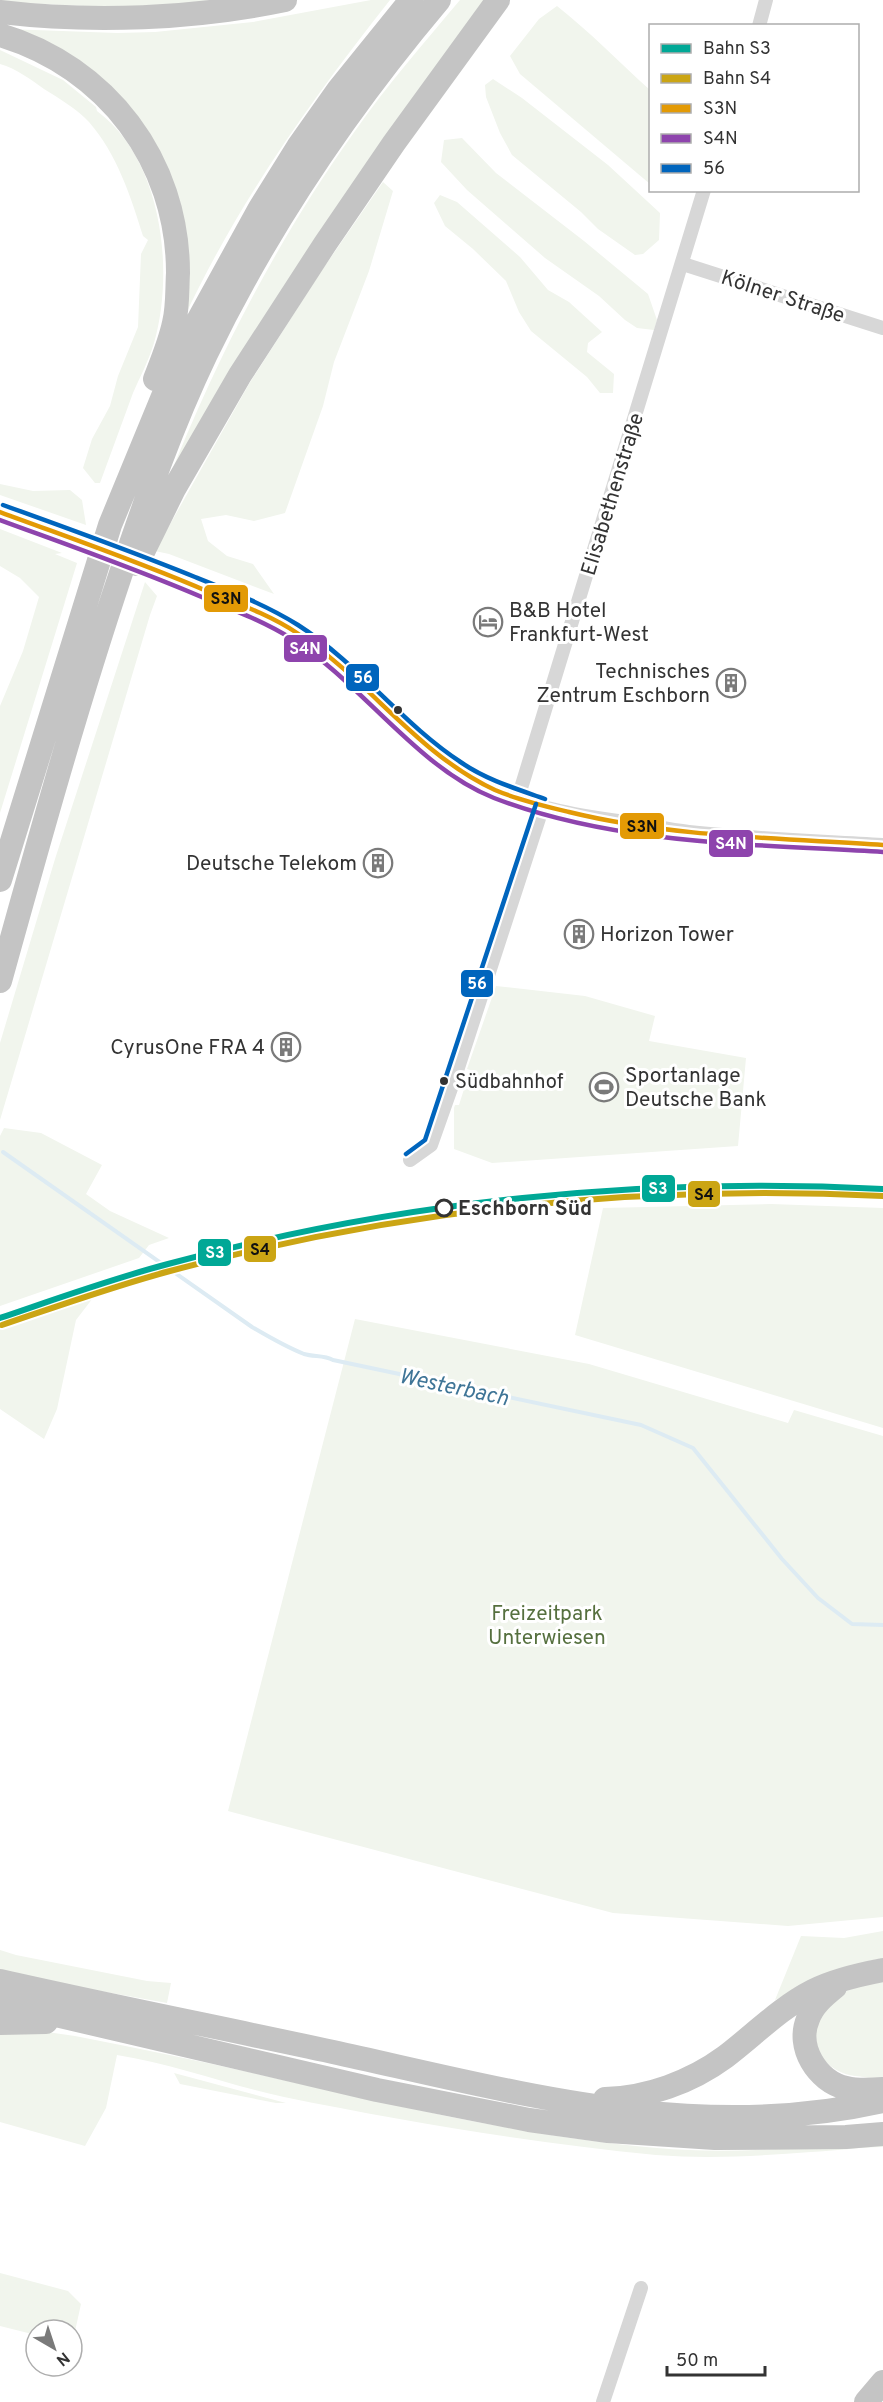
<svg xmlns="http://www.w3.org/2000/svg" width="883" height="2402" viewBox="0 0 883 2402" font-family="Overpass,sans-serif">
<style>
.green{fill:#f1f5ed}
.lines{fill:none;stroke-linecap:round;stroke-linejoin:round}
.stream{stroke:#ddebf3;stroke-width:4}
.street{stroke:#d7d7d7;stroke-width:14}
.highway{stroke:#c4c4c4;stroke-width:24}
.street-bridge{stroke:#d7d7d7;stroke-width:14}
.bus-1-casing{stroke:#fff;stroke-width:9}
.bus-2-casing{stroke:#fff;stroke-width:9}
.bus-3-casing{stroke:#fff;stroke-width:9}
.bus-1{stroke:#e39a05;stroke-width:4.5}
.bus-2{stroke:#8e44ad;stroke-width:4.5}
.bus-3{stroke:#0065bd;stroke-width:4.5}
.rail-1-casing{stroke:#fff;stroke-width:10}
.rail-2-casing{stroke:#fff;stroke-width:10}
.rail-1{stroke:#00a896;stroke-width:6}
.rail-2{stroke:#cba514;stroke-width:6}
.bus-dot{fill:#333;stroke:#fff;stroke-width:2}
.stop-dot{fill:#fff;stroke:#333;stroke-width:3}
.labels{text-anchor:middle;stroke-width:6;stroke-linejoin:round;paint-order:stroke}
.bus-label{font-size:20px;fill:#333;stroke:#fff;text-anchor:start}
.street-label{font-size:21px;fill:#333;stroke:#fff}
.poi-label{font-size:21px;fill:#333;stroke:#fff;text-anchor:start}
.stop-label{font-size:21px;font-weight:bold;fill:#333;stroke:#fff;text-anchor:start}
.park-label{font-size:21px;fill:#56703f;stroke:#fff}
.water-label{font-size:22px;font-style:italic;fill:#3f7597;stroke:#fff}
.line-badge{stroke:#fff;stroke-width:2}
.badge-label{font-size:16px;text-anchor:middle;font-weight:bold;fill:#fff}
.pale-badge-label{font-size:16px;text-anchor:middle;font-weight:bold;fill:#111}
</style>
<rect width="100%" height="100%" fill="#fff"/>
<path class="green" d="M0,0h233l-107,8 -126,-6z
M371,0h19c-79,100 -153,204 -207,320l-24,-163 -152,-128 110,4 38,-1 98,-10z
M460,0h29l-322,483c49,-124 110,-243 188,-352 32,-46 69,-88 105,-131z
M557,6c33,26 62,56 93,84v94l-130,-110 -10,-18 29,-37z
M0,50l63,30 33,27 1,4c65,48 78,159 57,232 -5,17 -14,34 -21,50 -11,30 -22,60 -33,90h-5l-12,-15 9,-29 18,-33 8,-30 20,-49 3,-73 7,-14 -5,-4c-12,-39 -26,-82 -54,-114 -12,-13 -29,-23 -45,-33 -14,-10 -27,-20 -44,-25z
M493,79l29,19 86,67 52,48 -1,27 -16,14 -8,1 -37,-26 -17,-17 -69,-57 -12,-22 -14,-36 -1,-12z
M462,138l34,35 88,68 64,53 9,26 -3,10 -17,-2 -12,-8 -26,-24 -54,-38 -78,-68 -26,-28 3,-22z
M383,182l10,9 -24,80 -35,91 -11,44 -38,107 -31,8 -28,-6 -25,4 7,22 19,15 26,8 21,30 -105,-40 -14,-3 94,-167 71,-111z
M440,195l17,7 63,55 28,33 21,12 33,30 -14,11 -1,9 27,22 -1,19h-13l-13,-16 -56,-46 -12,-19 -13,-31 -33,-32 -28,-23 -11,-23z
M0,484l33,7 37,-1 12,10 4,25 -86,-30z
M0,529l62,24 -7,1 22,9 -77,250v-107l23,-55 16,-54 -19,-19 -20,-12z
M145,582l12,14 -7,19 -150,505v-77l55,-184z
M496,986l89,10 70,20 -6,25 97,17 -8,88 -246,17 -38,-14v-41l1,-3h4l11,-35 -3,-1z
M4,1128l37,5 61,32 -16,29 24,17 59,27 -20,7 -10,13 -139,48v-170z
M771,1204l112,4v220l-308,-93 28,-127z
M96,1294l-20,26 -19,89 -13,30 -44,-30v-84z
M355,1319l234,45 199,59 6,-13 89,26v481l-95,9 -175,-13 -385,-102z
M883,1931v27c-38,7 -73,25 -108,42l26,-64 43,2z
M0,1950l16,5 131,26 24,2 -4,20 -167,-30z
M883,1980v97c-10,2 -18,0 -28,-1 -34,-4 -54,-40 -31,-68 14,-16 39,-25 59,-28z
M0,2032h47l28,4c61,12 122,24 182,38 133,30 264,62 400,74 75,7 151,-1 226,-6v5c-24,0 -48,4 -72,5 -51,4 -103,7 -155,3 -124,-12 -249,-33 -372,-58 -56,-12 -110,-33 -167,-42l-11,53 -21,38 -85,-24z
M174,2073l112,30h-10l-96,-19z
M0,2273l68,18 13,13 -9,41v-15h-36v5l-36,-9z"/>
<g class="lines">
<path class="stream" d="M3,1152l249,175c17,10 34,20 52,27 10,3 20,1 29,6l308,65 52,23 89,111 36,39 34,26 31,1"/>
<path class="street" d="M759,26l7,-26
M683,264l200,64
M0,512l67,25
M161,571c55,23 113,43 161,81 56,43 101,100 164,133 45,24 100,32 149,38 18,3 36,7 54,9 64,7 129,9 194,13
M518,798l186,-608
M410,1160l21,-15 23,-65 89,-274
M603,2402l38,-114"/>
<path class="highway" d="M0,12c93,11 193,7 285,-12
M0,35c107,32 178,126 178,238 -1,16 0,34 -4,50 -4,19 -12,38 -19,56
M137,564l37,-75 66,-114 85,-131 69,-101 104,-143
M0,880l110,-355 56,-136 29,-63 65,-118 38,-61 41,-58 72,-89
M0,981c38,-137 76,-274 121,-408 25,-74 51,-148 85,-219 62,-128 141,-245 233,-354
M0,1981c110,25 222,47 333,71 183,40 362,92 550,49
M835,1987c-11,9 -22,18 -27,32 -12,28 9,62 38,69 12,3 25,2 37,1
M0,2002l377,88 152,30 79,11 107,7 131,-1 37,-3
M0,2023l46,-1
M605,2099c42,-1 86,-17 120,-42 29,-22 55,-49 88,-66 19,-10 49,-17 70,-21
M866,2402l17,-20"/>
<path class="street-bridge" d="M67,537l94,34"/>
<g class="bus-1-casing">
<path id="bus-1" d="M0,512c70,26 140,50 209,80 30,12 61,23 88,41 71,46 120,121 198,157 23,10 49,16 74,22 102,25 209,26 314,33"/>
</g>
<g class="bus-2-casing">
<path id="bus-2" d="M0,520c68,25 137,49 204,78 30,12 61,24 88,41 70,44 124,128 202,159 122,47 260,46 389,54"/>
</g>
<g class="bus-3-casing">
<path id="bus-3" d="M3,505c64,23 128,46 192,72 35,14 71,28 103,48 61,39 104,99 164,138 25,17 55,26 83,36
M406,1154l19,-14 111,-336"/>
</g>
<use href="#bus-1" class="bus-1"/>
<use href="#bus-2" class="bus-2"/>
<use href="#bus-3" class="bus-3"/>
<g class="rail-1-casing">
<path id="rail-1" d="M0,1318c56,-19 111,-39 168,-54 232,-63 475,-88 715,-75"/>
</g>
<g class="rail-2-casing">
<path id="rail-2" d="M2,1325c56,-19 112,-39 168,-54 232,-62 473,-87 713,-75"/>
</g>
<use href="#rail-1" class="rail-1"/>
<use href="#rail-2" class="rail-2"/>
</g>
<defs>
<g id="hotel-ring" transform="scale(1.5)"><circle r="9.5" fill="#fff" stroke="#7a7a7a" stroke-width="1.5"/><path d="M-6-4.5h1.5V1H6V5H4.5V3h-9V5H-6ZM-4 0a1.8 1.8 0 1 1 3.6 0ZM.5 0V-2.5h3Q6-2.5 6 0Z" fill="#7a7a7a"/></g>
<g id="building-ring" transform="scale(1.5)"><circle r="9.5" fill="#fff" stroke="#7a7a7a" stroke-width="1.5"/><path d="M-4-6H4V6H1V3H-1V6H-4ZM-2.5-4.3h1.7v1.8h-1.7ZM.8-4.3h1.7v1.8H.8ZM-2.5-1h1.7V.8h-1.7ZM.8-1h1.7V.8H.8Z" fill="#7a7a7a"/></g>
<g id="stadium-ring" transform="scale(1.5)"><circle r="9.5" fill="#fff" stroke="#7a7a7a" stroke-width="1.5"/><path d="M0-5a6.5 5 0 1 0 0 10a6.5 5 0 1 0 0-10ZM-3.5-1.8h7v3.6h-7Z" fill="#7a7a7a"/></g>
</defs>
<g fill-rule="evenodd">
<use href="#hotel-ring" x="488" y="622"/>
<use href="#building-ring" x="731" y="683"/>
<use href="#building-ring" x="378" y="863"/>
<use href="#building-ring" x="579" y="934"/>
<use href="#building-ring" x="286" y="1047"/>
<use href="#stadium-ring" x="604" y="1087"/>
</g>
<g class="bus-dot">
<circle cx="398" cy="710" r="5"/>
<circle cx="444" cy="1081" r="5"/>
</g>
<circle class="stop-dot" cx="444" cy="1208" r="8"/>
<g class="labels">
<g class="bus-label">
<text x="455" y="1088">Südbahnhof</text>
</g>
<g class="street-label">
<text transform="translate(783 296) rotate(18)" y="7">Kölner Straße</text>
<text transform="translate(612 494) rotate(-73)" y="7">Elisabethenstraße</text>
</g>
<g class="poi-label">
<text x="509" y="617">B&amp;B Hotel<tspan x="509" dy="24">Frankfurt-West</tspan></text>
<text x="710" y="678" text-anchor="end">Technisches<tspan x="710" dy="24">Zentrum Eschborn</tspan></text>
<text x="357" y="870" text-anchor="end">Deutsche Telekom</text>
<text x="600" y="941">Horizon Tower</text>
<text x="265" y="1054" text-anchor="end">CyrusOne FRA 4</text>
<text x="625" y="1082">Sportanlage<tspan x="625" dy="24">Deutsche Bank</tspan></text>
</g>
<g class="stop-label">
<text x="458" y="1215">Eschborn Süd</text>
</g>
<g class="park-label">
<text x="547" y="1620">Freizeitpark<tspan x="547" dy="24">Unterwiesen</tspan></text>
</g>
<g class="water-label">
<text transform="translate(454 1386) rotate(12)" y="8">Westerbach</text>
</g>
</g>
<g class="line-badge">
<rect x="203" y="584" width="46" height="29" rx="6" fill="#e39a05"/>
<rect x="283" y="634" width="45" height="29" rx="6" fill="#8e44ad"/>
<rect x="345" y="663" width="35" height="29" rx="6" fill="#0065bd"/>
<rect x="619" y="812" width="46" height="28" rx="6" fill="#e39a05"/>
<rect x="708" y="829" width="46" height="29" rx="6" fill="#8e44ad"/>
<rect x="460" y="969" width="34" height="29" rx="6" fill="#0065bd"/>
<rect x="641" y="1174" width="35" height="29" rx="6" fill="#00a896"/>
<rect x="687" y="1180" width="34" height="28" rx="6" fill="#cba514"/>
<rect x="243" y="1235" width="34" height="28" rx="6" fill="#cba514"/>
<rect x="197" y="1238" width="35" height="29" rx="6" fill="#00a896"/>
</g>
<g class="badge-label">
<text x="305" y="654">S4N</text>
<text x="363" y="683">56</text>
<text x="731" y="849">S4N</text>
<text x="477" y="989">56</text>
<text x="658" y="1194">S3</text>
<text x="215" y="1258">S3</text>
</g>
<g class="pale-badge-label">
<text x="226" y="604">S3N</text>
<text x="642" y="832">S3N</text>
<text x="704" y="1200">S4</text>
<text x="260" y="1255">S4</text>
</g>
<rect x="649" y="24" width="210" height="168" fill="#ffffff" stroke="#adadad" stroke-width="1.5"/>
<rect x="661" y="44" width="30" height="9" fill="#00a896" stroke="#adadad" stroke-width="1.5"/>
<text x="703" y="54" font-size="18" fill="#333333">Bahn S3</text>
<rect x="661" y="74" width="30" height="9" fill="#cba514" stroke="#adadad" stroke-width="1.5"/>
<text x="703" y="84" font-size="18" fill="#333333">Bahn S4</text>
<rect x="661" y="104" width="30" height="9" fill="#e39a05" stroke="#adadad" stroke-width="1.5"/>
<text x="703" y="114" font-size="18" fill="#333333">S3N</text>
<rect x="661" y="134" width="30" height="9" fill="#8e44ad" stroke="#adadad" stroke-width="1.5"/>
<text x="703" y="144" font-size="18" fill="#333333">S4N</text>
<rect x="661" y="164" width="30" height="9" fill="#0065bd" stroke="#adadad" stroke-width="1.5"/>
<text x="703" y="174" font-size="18" fill="#333333">56</text>
<g transform="translate(54 2348) rotate(141)"><circle r="28" fill="#ffffff" stroke="#adadad" stroke-width="1.5"/>
<path d="M0-4.5L10 22L0 15L-10 22Z" fill="#7a7a7a"/>
<text y="-9" font-size="16" font-weight="bold" text-anchor="middle" fill="#333333">N</text>
</g>
<path d="M667 2366v9h98v-9" fill="none" stroke="#333333" stroke-width="3"/>
<text x="676" y="2366" font-size="18" fill="#333333" stroke="#ffffff" stroke-width="4.5" paint-order="stroke">50 m</text>
</svg>
